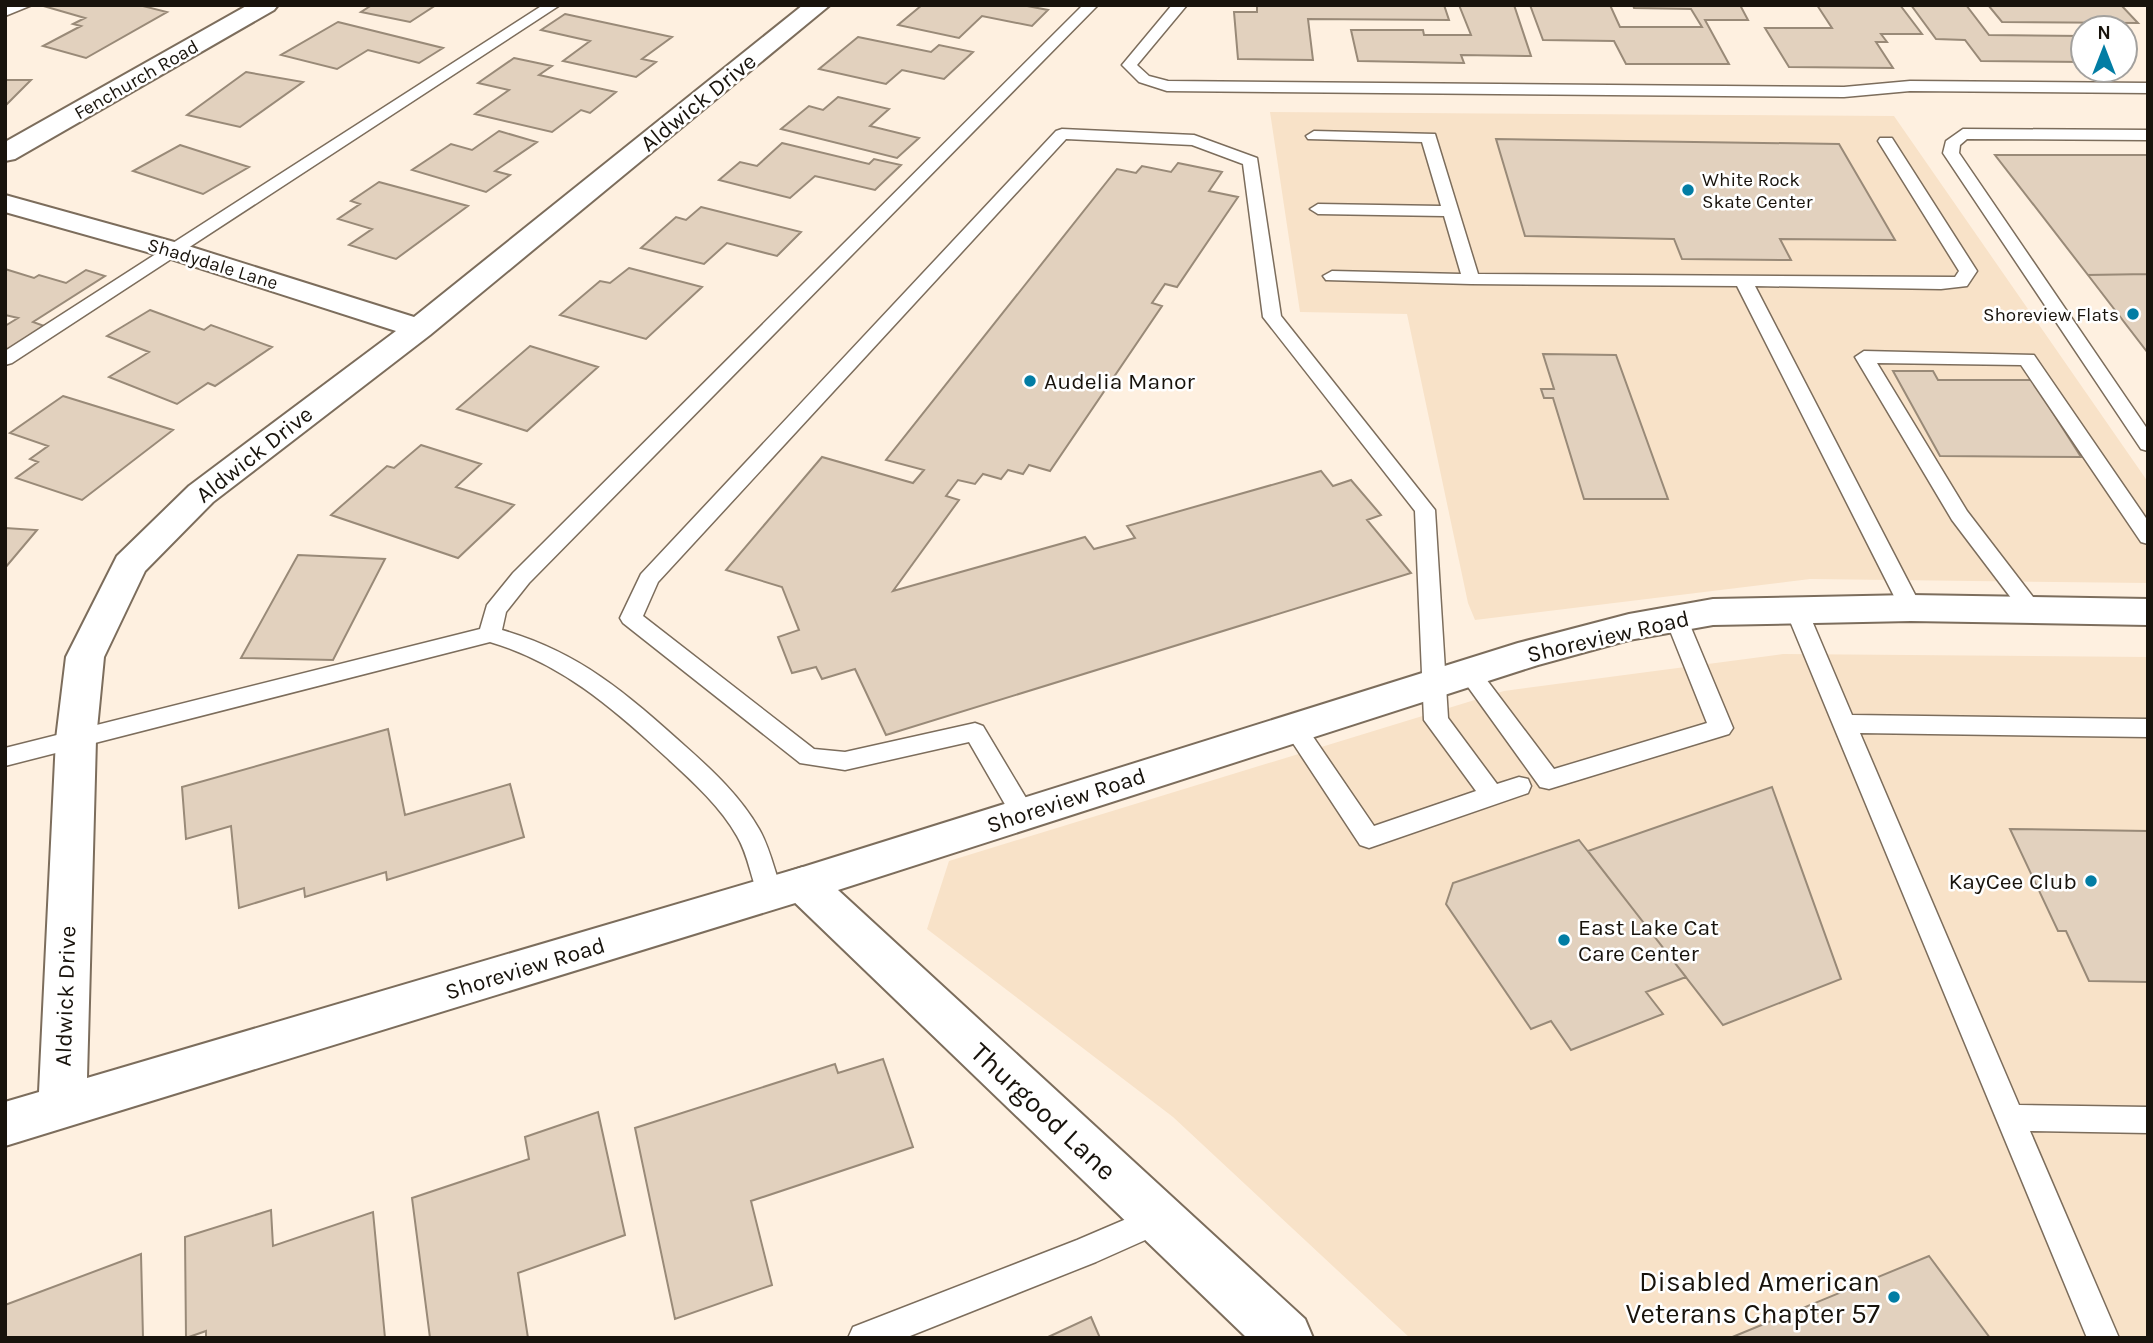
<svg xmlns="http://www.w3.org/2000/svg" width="2153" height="1343" viewBox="0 0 2153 1343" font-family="Karla,sans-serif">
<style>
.built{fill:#f8e2c8}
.building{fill:#e2d1be;stroke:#998a78;stroke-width:2}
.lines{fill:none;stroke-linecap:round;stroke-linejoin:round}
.service-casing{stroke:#7c6d5c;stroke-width:3}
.minor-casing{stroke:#7c6d5c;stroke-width:4}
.tertiary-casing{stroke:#7c6d5c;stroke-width:4}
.service{fill:#fff;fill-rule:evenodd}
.minor{fill:#fff;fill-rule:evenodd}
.tertiary{fill:#fff;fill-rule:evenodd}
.poi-dot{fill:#027da4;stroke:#fff;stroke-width:2.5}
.labels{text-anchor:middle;stroke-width:5;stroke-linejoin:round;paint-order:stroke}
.far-street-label{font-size:19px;fill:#18130c;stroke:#fff}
.far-poi-label{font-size:19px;fill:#18130c;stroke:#fff;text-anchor:start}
.street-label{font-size:23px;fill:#18130c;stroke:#fff}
.poi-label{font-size:23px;fill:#18130c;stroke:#fff;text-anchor:start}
.near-street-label{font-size:28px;fill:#18130c;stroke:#fff}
.near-poi-label{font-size:28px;fill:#18130c;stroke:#fff;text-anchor:end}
</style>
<rect width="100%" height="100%" fill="#fef0e0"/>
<path class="built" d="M1270,112l624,4 254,366v101l-338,-4 -335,41 -7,-17 -61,-289 -107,-2z
M1783,654l365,3v681h-738l-237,-221 -246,-188 22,-68 555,-170z"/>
<path class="building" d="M40,5h99l28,7 -81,46 -43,-12 38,-20 -8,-2 12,-6z
M372,5h64l-26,17 -49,-10z
M922,5h100l26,5 -16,16 -50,-10 -23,22 -61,-13z
M1257,5h187l5,15 -141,-1 5,41 -75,-1 -4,-47h23z
M1459,5h55l17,51 -70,-1 3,8 -106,-2 -7,-31h72l1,5h47z
M1530,5h80l10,22h82l-11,-18 -57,-1 -1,-3h107l8,15h-43l24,44h-103l-12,-23 -71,-1z
M1817,5h83l22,29h-41l6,8h-11l17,26 -104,-1 -24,-39h67z
M1911,5h55l23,30 94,1v26l-102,-1 -16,-21 -29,-1z
M1988,5h133l17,18 -136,-1z
M565,14l107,23 -30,22 14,3 -20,15 -73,-16 27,-20 -49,-11z
M338,22l105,26 -24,15 -51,-13 -31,19 -56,-14z
M858,37l73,15 8,-7 34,7 -29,27 -42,-9 -16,14 -67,-15z
M514,58l38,8 -13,9 77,17 -26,21 -9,-3 -29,22 -77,-18 34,-24 -31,-7z
M246,72l57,10 -63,45 -53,-12z
M5,80h26l-26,26z
M838,97l51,12 -19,17 49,12 -22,20 -116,-29 28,-23 14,4z
M499,131l38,11 -42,29 15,4 -24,17 -74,-22 39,-26 21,6z
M1496,139l343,5 56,96 -115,-1 11,21 -109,-1 -8,-20 -149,-3z
M782,143l87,21 5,-5 27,6 -26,25 -60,-14 -25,22 -71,-18 21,-18 17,4z
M180,145l69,22 -46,27 -70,-23z
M1995,155h153v119l-60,1z
M1178,163l44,9 -13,19 29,6 -61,90 -12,-3 -13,19 10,3 -112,165 -21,-6 -6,9 -15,-4 -7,9 -18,-5 -8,10 -17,-4 -12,16 13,4 -66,91 192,-54 9,12 41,-11 -8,-12 194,-55 12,15 18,-6 30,35 -14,5 44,53 -525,162 -31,-66 -33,10 -6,-12 -24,6 -14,-36 21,-7 -17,-43 -56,-17 96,-113 91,26 11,-13 -38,-10 231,-291 19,4 6,-7 29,6z
M379,182l89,24 -72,53 -47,-14 23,-16 -34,-10 22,-15 -9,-3z
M701,207l100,25 -24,24 -50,-13 -23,21 -63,-16 35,-31 10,3z
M629,268l73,19 -56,52 -86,-24 40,-34 10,2z
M5,269l29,9 5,-3 27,8 20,-13 19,6 -72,46 14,5 -42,27v-28l13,-8 -13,-3z
M2148,274v79l-60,-78z
M150,310l54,20 7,-5 61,22 -57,39 -7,-3 -31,21 -68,-27 40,-25 -42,-16z
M530,346l68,21 -71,64 -70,-22z
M1543,354l73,1 52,144h-84l-31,-101h-9l-3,-9h13z
M1893,371h40l5,9h94l49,77 -141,-1z
M63,396l110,34 -91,70 -66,-22 22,-16 -8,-3 18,-13 -38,-13z
M421,445l60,19 -25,23 58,18 -56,53 -127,-43 56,-49 7,2z
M5,528l32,2 -32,38z
M298,555l87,4 -52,101 -92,-2z
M388,729l17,86 105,-31 14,53 -137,43 -1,-8 -81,25 -1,-9 -65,20 -8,-82 -45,13 -4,-52z
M1772,787l69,192 -118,46 -135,-174z
M2010,829l138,2v151l-59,-1 -23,-50h-8z
M1579,840l107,137 -40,15 17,22 -92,36 -20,-29 -20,8 -85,-125 7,-21z
M883,1059l30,88 -162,54 21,84 -97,34 -40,-191 200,-64 3,9z
M598,1112l27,123 -107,38 10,65h-98l-18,-140 117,-39 -4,-22z
M271,1210l2,36 100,-34 12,126h-179v-7l-20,7 -1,-101z
M141,1254l2,84h-138v-33z
M1929,1256l61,82h-260z
M1091,1317l9,21h-54z"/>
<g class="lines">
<g class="service-casing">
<path id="service" d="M11,5h21l-27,11v-9z
M543,5h17l-548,358 -7,2v-14z
M1083,5h15l-569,578 -23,29 -4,18c77,22 124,63 183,116 27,24 56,51 74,83 11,19 16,44 24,65l-4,7 -9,3 -9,-3c-10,-20 -12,-45 -24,-65 -17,-30 -45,-55 -71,-79 -53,-49 -105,-94 -176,-115l-485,124v-18l475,-119 7,-24 26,-32z
M1172,5h15l-50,60 12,11 19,5 676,6 66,-6 238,2v10l-238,-2 -66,6 -677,-6 -28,-9 -17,-17z
M1062,129l132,6 63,23 24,158 154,194 13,208 49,66 22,-7 9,2 3,7 -3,7 -159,55 -9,-3 -77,-117 4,-6 8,-3 8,3 71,104 102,-35 -52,-71 -9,-209 -152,-194 -20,-153 -51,-19 -126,-6 -408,443 -15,34 171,133 31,3 130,-29 8,3 52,87 -3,7 -9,3 -9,-3 -45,-78 -124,28 -45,-7 -177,-140 -3,-5 21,-44 415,-443z
M1963,129l185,1v10l-181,-1 -7,6 -1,8 189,277v21l-7,-2 -198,-296 3,-12z
M1314,131l121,3 43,140 477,3 4,-6 -81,-130 2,-3h12l85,133 -10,15 -26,3 -186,-3 167,322 -3,5 -8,3 -8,-3 -3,-5 -163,-322 -266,-2 -145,-4 -3,-4 9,-5 129,3 -17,-58 -126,-2 -8,-5 8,-5 123,2 -19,-64 -114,-3 -2,-3z
M1864,351l170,4 114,166v23l-7,-2 -120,-177 -144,-2 90,148 76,99 -3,5 -8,3 -8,-3 -72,-95 -97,-163z
M1796,601l8,3 3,5 45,106 296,4v18l-288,-4 159,372 129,2v26l-118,-2 89,207h-32l-302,-729 3,-5z
M1676,610l8,3 3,5 46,110 -4,6 -180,55 -9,-2 -82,-114 3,-6 8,-2 8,2 77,102 153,-46 -42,-105 3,-5z
M1159,1205l11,4 4,10 -4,10 -74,33 -191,76h-57l5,-11 224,-87z"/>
</g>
<g class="minor-casing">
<path id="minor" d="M248,5h30l-4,5 -259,149 -10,2v-19z
M803,5h27l-400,330 -217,167 -68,69 -41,86 -8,82 -9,339 716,-211 15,5 7,12 -7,12 -813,250v-44l34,-10 17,-353 10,-82 51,-101 72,-70 207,-155 -231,-74 -160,-45v-17l180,50 229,72z"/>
</g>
<g class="tertiary-casing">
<path id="tertiary" d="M1911,595l237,4v26l-237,-4 -198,4 -84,15 -91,25 -700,225 467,429 8,19h-66l-459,-442 -7,-12 7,-12 15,-5 715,-224 111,-29 84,-15z"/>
</g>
<use href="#service" class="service"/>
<use href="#minor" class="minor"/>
<use href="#tertiary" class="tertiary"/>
</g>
<g class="poi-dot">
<circle cx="1688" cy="190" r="7"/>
<circle cx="2133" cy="314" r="7"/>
<circle cx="1030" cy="381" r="7"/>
<circle cx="2091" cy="881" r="7"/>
<circle cx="1564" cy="940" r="7"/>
<circle cx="1894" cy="1297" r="7"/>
</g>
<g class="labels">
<g class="far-street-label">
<text transform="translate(136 79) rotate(-30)" y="7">Fenchurch Road</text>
<text transform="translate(213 263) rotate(17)" y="7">Shadydale Lane</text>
</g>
<g class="far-poi-label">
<text x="1702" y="186">White Rock<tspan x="1702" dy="22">Skate Center</tspan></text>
<text x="2119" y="321" text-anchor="end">Shoreview Flats</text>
</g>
<g class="street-label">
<text transform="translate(698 102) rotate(-39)" y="8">Aldwick Drive</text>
<text transform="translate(254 454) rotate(-38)" y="8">Aldwick Drive</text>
<text transform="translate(1608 636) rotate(-13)" y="8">Shoreview Road</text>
<text transform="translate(1066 800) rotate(-18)" y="8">Shoreview Road</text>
<text transform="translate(525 968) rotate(-17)" y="8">Shoreview Road</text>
<text transform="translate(65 996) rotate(-88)" y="8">Aldwick Drive</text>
</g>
<g class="poi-label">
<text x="1044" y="389">Audelia Manor</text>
<text x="2077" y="889" text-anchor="end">KayCee Club</text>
<text x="1578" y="935">East Lake Cat<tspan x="1578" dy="26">Care Center</tspan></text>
</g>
<g class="near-street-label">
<text transform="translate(1044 1111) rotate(43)" y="10">Thurgood Lane</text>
</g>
<g class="near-poi-label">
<text x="1880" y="1291">Disabled American<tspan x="1880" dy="32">Veterans Chapter 57</tspan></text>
</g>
</g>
<rect width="2153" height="1343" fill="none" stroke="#18130c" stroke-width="14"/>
<g transform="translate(2104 49)"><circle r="33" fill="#ffffff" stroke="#a3a19e" stroke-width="2"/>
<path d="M0-5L12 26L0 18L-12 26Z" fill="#027da4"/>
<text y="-10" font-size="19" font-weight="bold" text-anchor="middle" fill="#18130c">N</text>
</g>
</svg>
